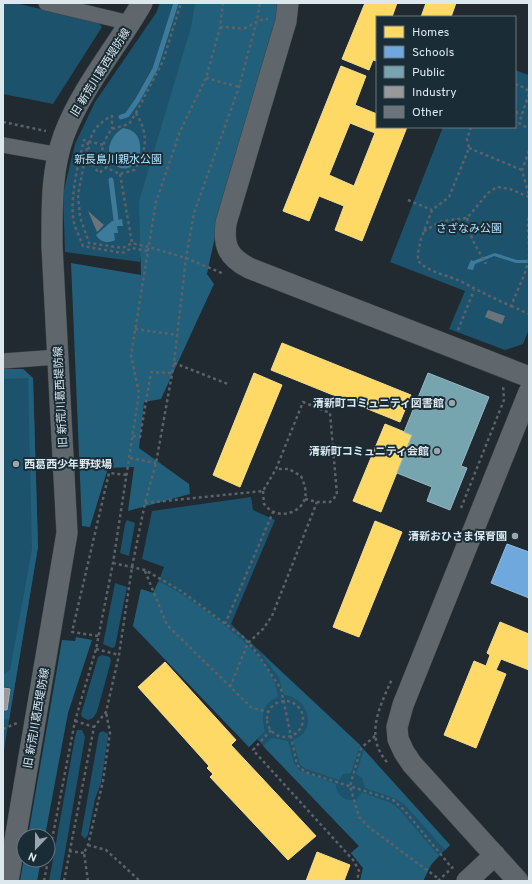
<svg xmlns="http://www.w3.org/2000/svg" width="532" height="884" viewBox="0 0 532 884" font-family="Overpass,'Noto Sans JP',sans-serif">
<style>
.green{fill:#1c526b}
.forest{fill:#215f7a}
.water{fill:#3e7b9a}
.homes{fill:#ffd966;stroke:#f4dd8f;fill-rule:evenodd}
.schools{fill:#6fa8dc;stroke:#90bbe1}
.public{fill:#76a5af;stroke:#95b9c2}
.industry{fill:#999;stroke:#adb0b2}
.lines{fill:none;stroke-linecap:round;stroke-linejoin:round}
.stream{stroke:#3e7b9a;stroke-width:5}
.building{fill:#6b7479}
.street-casing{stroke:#3d454a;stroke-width:16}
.secondary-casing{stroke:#3d454a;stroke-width:22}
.path{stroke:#5c6267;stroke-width:2.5;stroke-dasharray:3 3;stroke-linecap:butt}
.street{stroke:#5f676c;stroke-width:15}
.secondary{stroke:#5f676c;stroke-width:21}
.poi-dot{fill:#9aa5ac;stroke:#1a2c36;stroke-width:1.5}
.labels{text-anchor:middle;stroke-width:4;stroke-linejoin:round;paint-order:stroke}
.street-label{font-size:11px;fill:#dce7ee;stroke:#1a2c36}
.park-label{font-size:11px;fill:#abe1fe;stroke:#1a2c36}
.poi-label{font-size:11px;font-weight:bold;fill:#dce7ee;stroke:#1a2c36;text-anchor:end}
</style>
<rect width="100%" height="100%" fill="#202a30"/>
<path class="green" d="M3,3h12l83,19 4,5 -49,77 -50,-10z
M160,3h54l-65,203 -9,56 -75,-10 -2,-58 12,-50 20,-42 61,-89z
M515,70l14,5v254l-6,15 -18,6 -56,-21 16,-38 -75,-29 53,-135h72z
M3,369h20l10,9 5,169 -35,209z
M251,497l2,13 22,10 -44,104 129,121 90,100 -19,19 -8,17h-63l3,-13 -12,-15 8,-7 -102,-107 -8,8 -116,-121 8,-37 13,4 10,-26 -22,-8 10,-48z
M127,520l8,3 -6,33 -9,-3 5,-29z
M115,583l12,4 -12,60 -3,1 -9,-4z
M102,655l8,2 1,4 -14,51 -4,6 -5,2 -6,-3 -1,-3 17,-57z
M77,730h5l3,7 -25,144h-11l26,-144z
M103,731l5,3v3l-7,46 -6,16 -7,36 -3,4 -4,-4 18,-102z"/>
<path class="forest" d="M195,3h85c-20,91 -55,179 -73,271l7,10 -53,115 -17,3 -5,46 50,36 1,10 -62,17 6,-44 -26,1 -18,59 -8,-1 -11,-263 70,12 -2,-74 52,-174z
M3,369h20l10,9 5,169 -29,173 -6,-1v-8l4,1 4,-24 -8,-2v-11l7,-5 22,-121 -4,-171 -25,1z
M158,582c21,6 81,52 96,70 12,13 22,27 24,45 -16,6 -17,19 -13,34l-16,16 -116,-121 8,-37 12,4z
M76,637l16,3 -24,73 -23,123h-17l34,-196 13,1z
M260,652l100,93 -9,28 -8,1 -4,6 -33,-11 -6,-4 -7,-25c24,-7 18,-42 -9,-45l-5,-17z
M272,738l16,3 6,22 5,7 37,14c0,11 9,18 20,16l6,-8 29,11 7,5 41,48 -8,9 -8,16h-63l3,-13 -12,-15 8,-7 -96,-100z
M364,750l86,95 -5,5 -42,-47 -12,-6 -26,-9 -3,-10 -6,-4z
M24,858v2h17l-4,21h-17z"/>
<path class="water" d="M123,128c3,1 7,1 9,3 11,6 11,28 0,35 -12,8 -23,-4 -23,-15 0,-10 6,-18 14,-23z
M122,219l1,7h-6l1,7h-4l1,7c-8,4 -15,2 -19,-5l16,-14z
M495,253l22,7h12v3h-13l-22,-7 -19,8 -2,6 -6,-1 4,-9 2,1z"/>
<path class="homes" d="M365,3h32l-5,14h-15v44l-4,-1 -4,10 -27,-11z
M426,3h30l-5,14h-30z
M341,66l25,10 -11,29 22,9v13h30l-45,114 -27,-11 9,-24 -25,-10 -10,25 -26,-10zM350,123l25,10 -21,53 -25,-11z
M282,343l129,52 -11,27 -129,-52z
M254,373l28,12 -42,102 -27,-12z
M385,424l27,11 -31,77 -28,-11z
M375,521l27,11 -43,105 -26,-10z
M500,622l29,12v36l-28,-11 -5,11 10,4 -30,74 -32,-13 30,-74 12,5 4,-11 -3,-2z
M165,662l71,78 -5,5 85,91 -28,24 -78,-83 3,-3 -6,-6 2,-2 -71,-79z
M317,852l33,13 -6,16h-38z"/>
<path class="schools" d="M507,544l22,8v46l-38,-15z"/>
<path class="public" d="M428,373l61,24 -28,69 6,2 -17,42 -23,-9 5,-14 -35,-14 15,-38 -8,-3z"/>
<path class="industry" d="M3,688l7,1 -3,21h-4z"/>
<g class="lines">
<path class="stream" d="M121,117l6,-2 10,-14 18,-32 21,-66
M111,180l5,40"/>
</g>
<path class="building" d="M88,211l16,14 -7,7z
M488,310l17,6 -3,8 -17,-7z"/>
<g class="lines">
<g class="street-casing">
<path id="street" d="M46,3l84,20
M3,145l56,10
M3,361l55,-4"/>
</g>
<g class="secondary-casing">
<path id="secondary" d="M288,3l-2,18 -60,202c-3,23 2,34 23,45l280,109
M8,881l59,-348 -15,-287c0,-37 -1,-76 12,-111 18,-48 53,-88 78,-132
M467,881l28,-26
M518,881l-106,-117 -8,-12 -6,-13 -1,-12 6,-22 126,-313"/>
</g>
<path class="path" d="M220,28c8,-3 17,2 25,0 10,-4 10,-8 23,-9
M206,78l33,9
M515,84l10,4 4,4
M529,94l-10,29 10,6
M515,112l6,2
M136,113c13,22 11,37 -2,57l-14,4c-4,-2 -11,-4 -13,-8 -10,-11 -3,-27 5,-37l17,-5z
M136,113l27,-52 18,-58
M3,122l43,9
M471,127l-4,12 2,9 -20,49 -17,13 -11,29 -3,14v8c13,13 32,14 48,23 15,8 29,15 45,22 6,-16 16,-33 18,-50 1,-14 -3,-27 0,-40
M88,142l-10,53 2,22 9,26 34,5 9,-5 17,4 37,11 38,16
M103,145l-19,-5c-6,25 -13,51 -11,77 1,10 7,20 10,29l39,7 10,-5 17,3
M469,148l53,22
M529,151l-7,19 7,26
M107,167l-8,6c-18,-20 -11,-46 13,-57v13
M120,174l12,69
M408,200l24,10
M467,218l5,21 14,25
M424,231l18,-10 25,-3 21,-25 9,-6 13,2 19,8
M511,306l18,8
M135,329l43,6
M458,330l16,-40
M174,363l54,21
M133,436l7,1 11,-65 21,1
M130,458l26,5
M263,491l1,13c3,3 6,7 10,8 11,5 28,-1 31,-14 2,-7 -1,-15 -4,-22l-12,-7h-13
M145,503l118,-12 13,-22 27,-67 27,11 7,82 -7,7h-13l-12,-3
M461,508l43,-108 -1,-15
M113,563l32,7 36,21 62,46 14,16 24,36 16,76 8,7 88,28 12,11 47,57
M145,571l22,54 85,83 17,4
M225,624l48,-112
M98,636l-26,-4 37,-159 18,2
M96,649l23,6
M230,687l18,-44 15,-14 9,-13 45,-114
M267 719a18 18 0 1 1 36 0a18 18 0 1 1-36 0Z
M75,721l19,6
M3,729l14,-6
M271,730l-18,20 101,111 5,10 -2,10
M375,736l-14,12 -11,38 9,31 11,11 69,51
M387,762c-23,-26 -7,-56 5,-83
M88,845l18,5 34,31
M69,851l15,2
M44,881l31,-160 21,-72 17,-86 26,-170 -8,-38 25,-153 24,-71 26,-53 14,-50 3,-25
M64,881l30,-154 12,-15 13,-57 13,-88 13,-64 11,-40 18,-100 12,-105 8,-45 45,-126 18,-67 3,-17
M88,881l-4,-28 4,-8 15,-64 7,-48 -4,-21
M438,881l17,-16"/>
<use href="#street" class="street"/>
<use href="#secondary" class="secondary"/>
</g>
<g class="poi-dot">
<circle cx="452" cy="403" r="4"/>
<circle cx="437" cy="451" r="4"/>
<circle cx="16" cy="464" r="4"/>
<circle cx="515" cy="536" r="4"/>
</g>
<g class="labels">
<g class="street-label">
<text transform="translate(100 72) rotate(-58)" y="4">旧 新荒川葛西堤防線</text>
<text transform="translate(60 397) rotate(-93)" y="4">旧 新荒川葛西堤防線</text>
<text transform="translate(36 718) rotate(-80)" y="4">旧 新荒川葛西堤防線</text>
</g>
<g class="park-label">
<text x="118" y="163">新長島川親水公園</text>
<text x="469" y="232">さざなみ公園</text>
</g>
<g class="poi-label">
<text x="444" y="407">清新町コミュニティ図書館</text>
<text x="429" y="455">清新町コミュニティ会館</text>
<text x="24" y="468" text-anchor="start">西葛西少年野球場</text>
<text x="507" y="540">清新おひさま保育園</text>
</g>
</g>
<rect width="532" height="884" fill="none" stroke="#dce7ee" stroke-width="8"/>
<rect x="376" y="16" width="140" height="112" fill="#1a2c36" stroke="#687780"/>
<rect x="384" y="26" width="20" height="12" fill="#ffd966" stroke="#687780"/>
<text x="412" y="36" font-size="12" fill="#dce7ee">Homes</text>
<rect x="384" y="46" width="20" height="12" fill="#6fa8dc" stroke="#687780"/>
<text x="412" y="56" font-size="12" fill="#dce7ee">Schools</text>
<rect x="384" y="66" width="20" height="12" fill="#76a5af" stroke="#687780"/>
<text x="412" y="76" font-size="12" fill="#dce7ee">Public</text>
<rect x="384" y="86" width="20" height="12" fill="#999999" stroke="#687780"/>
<text x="412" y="96" font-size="12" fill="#dce7ee">Industry</text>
<rect x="384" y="106" width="20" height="12" fill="#6b7479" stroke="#687780"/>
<text x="412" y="116" font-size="12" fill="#dce7ee">Other</text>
<g transform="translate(36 848) rotate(202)"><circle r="19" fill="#1a2c36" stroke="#687780"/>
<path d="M0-3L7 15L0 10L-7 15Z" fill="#9aa5ac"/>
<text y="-6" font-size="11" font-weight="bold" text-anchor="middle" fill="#dce7ee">N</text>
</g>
</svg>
